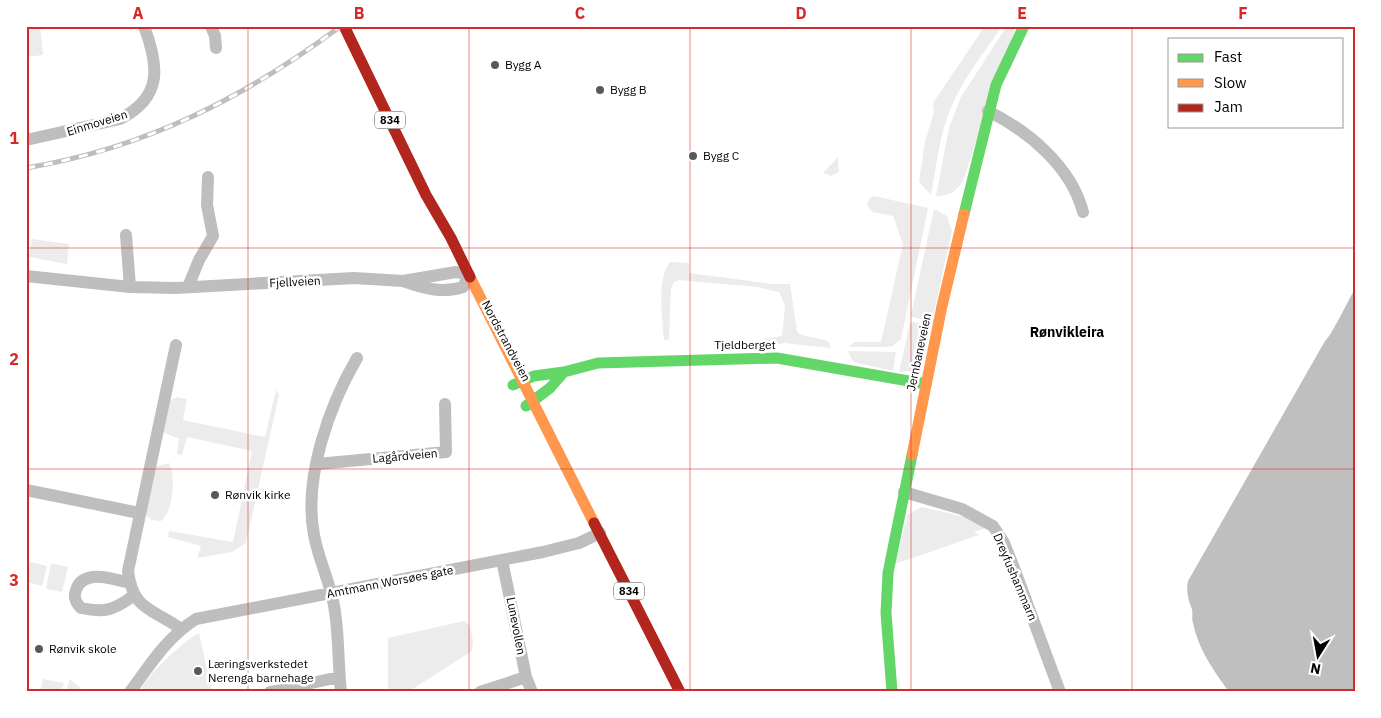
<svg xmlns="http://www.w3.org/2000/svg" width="1381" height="718" viewBox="0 0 1381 718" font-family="'IBM Plex Sans',sans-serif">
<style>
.green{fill:#ececec}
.water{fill:#bfbfbf}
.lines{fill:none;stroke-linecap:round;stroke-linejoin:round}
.street{stroke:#bebebe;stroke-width:12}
.fast{stroke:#63d668;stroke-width:11}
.slow{stroke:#ff974d;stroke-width:11}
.jam{stroke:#b3261e;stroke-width:11}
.rail-casing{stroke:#bebebe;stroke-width:5}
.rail{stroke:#fff;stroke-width:3;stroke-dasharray:9;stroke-linecap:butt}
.grid{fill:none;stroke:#d62828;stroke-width:1;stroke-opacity:0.55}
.poi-dot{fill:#595959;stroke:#fff;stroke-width:2}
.labels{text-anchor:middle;stroke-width:5;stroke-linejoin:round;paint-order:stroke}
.shield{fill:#fff;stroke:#4c4c4c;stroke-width:1}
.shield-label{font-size:11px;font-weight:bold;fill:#000}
.poi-label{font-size:12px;fill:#000;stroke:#fff;text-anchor:start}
.street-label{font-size:12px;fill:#000;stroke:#fff}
.neighbourhood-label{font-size:14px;font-weight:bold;fill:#000;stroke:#fff}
.neatline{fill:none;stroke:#d62828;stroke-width:2}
.grid-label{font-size:16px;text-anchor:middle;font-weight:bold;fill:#d62828}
</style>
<rect width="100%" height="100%" fill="#fff"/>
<path class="green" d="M40,26l3,29 -17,2v-29z
M985,26h17c-16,25 -36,48 -48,75 -14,28 -17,63 -23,94l-12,-13 6,-40 9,-30 -1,-9z
M1007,26h9l-53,155c-7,11 -14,15 -27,15l13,-68 12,-31z
M838,157l1,15 -8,4 -8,-3z
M874,196l54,12 -27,131 -8,7 -6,1h-38l5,-5h27l22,-98 -10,-28 -20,-4 -6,-6 2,-7z
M934,209l13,7 5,15 -20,90h-2l-18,-4 -1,-2z
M32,239l37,5 -2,20 -38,-7z
M670,262l19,1v10l84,11h17l7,48c8,6 23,5 32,10l2,6 -47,-5 -22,5 1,-9 19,-3 3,-30 -6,-14 -22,-5 -78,-7 -5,2 -3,6 -2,52h-5c-2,-20 -7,-63 6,-78z
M913,322l17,3 -7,39 -12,7 -12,1 11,-49z
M848,351l48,1 -3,19 -40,-9z
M276,390l3,5 -33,148 -14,9 -35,6 4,-12 -33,-9 1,-6 64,11 19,-91 -65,-14 -5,18 -5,-1 2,-15 -16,-7 7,-32 7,-3 10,2 -4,21 82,17z
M169,463c7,12 4,50 -8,58l-9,-1 -8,-6 10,-47z
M922,507l43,10 20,11 -11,4 5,3 -84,29 13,-50z
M30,562l17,4 -5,20 -16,-4z
M51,563l17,4 -6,25 -16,-3z
M464,621l6,5 3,15 -1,10 -64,41h-20v-54z
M199,633l13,59h-72c3,-14 46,-53 59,-59z
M43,679l21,4 -3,9 5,-1 4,-12 15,13h-45z"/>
<path class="water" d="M1355,289v403h-126c-15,-21 -31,-43 -36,-69 -2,-5 1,-11 -2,-16 -3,-8 -5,-17 -3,-26l137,-240c7,-6 23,-41 30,-52z"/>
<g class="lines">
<path class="street" d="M211,26l4,10 1,12
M988,111c40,20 83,55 95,101
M26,140l94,-21c43,-22 39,-53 24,-93
M126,235l4,52
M26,276l104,11 46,1 178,-10 49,3 53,-9 13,3 -6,12c-21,7 -40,1 -60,-6
M188,287l11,-27 14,-24 -6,-31 1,-28
M176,345l-48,226c5,40 24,37 53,58
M317,464l129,-12 -1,-48
M26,490l113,23
M904,492l58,17 31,17 11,17 10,25 46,124
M502,560l24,117 6,15
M130,583c-16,-4 -47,-15 -54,7 -3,8 0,13 5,18 24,5 33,2 52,-12
M130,692c20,-27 37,-55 66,-73l347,-67 36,-9 21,-10
M270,692l69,-15
M341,692c-3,-27 -2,-54 -6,-80 -3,-26 -16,-50 -21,-77 -11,-56 15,-129 43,-177
M480,692l46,-15"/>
<path class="fast" d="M964,214l32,-129 28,-59
M513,385l21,-9 30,-4 34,-9 179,-5 149,26
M526,406l24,-18 14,-16
M892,692l-6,-79 2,-40 24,-118"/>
<path class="slow" d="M470,277l124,246
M912,455l30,-149 22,-92"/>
<path class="jam" d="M344,26l82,169 25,43 19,39
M594,523l86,169"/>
<g class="rail-casing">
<path id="rail" d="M26,168c120,-20 218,-70 315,-142"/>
</g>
<use href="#rail" class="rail"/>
</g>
<path class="grid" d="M248,26v666M469,26v666M690,26v666M911,26v666M1132,26v666M26,248h1329M26,469h1329"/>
<g class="poi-dot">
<circle cx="495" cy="65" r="5"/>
<circle cx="600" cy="90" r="5"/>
<circle cx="693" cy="156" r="5"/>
<circle cx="215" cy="495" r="5"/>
<circle cx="39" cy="649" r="5"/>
<circle cx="198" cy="671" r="5"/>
</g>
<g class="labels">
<g class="shield">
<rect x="375" y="111.5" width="30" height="17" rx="4"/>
<rect x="614" y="582.5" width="30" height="17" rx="4"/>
</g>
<g class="shield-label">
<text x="390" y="124">834</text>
<text x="629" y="595">834</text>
</g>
<g class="poi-label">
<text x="505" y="69">Bygg A</text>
<text x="610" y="94">Bygg B</text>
<text x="703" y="160">Bygg C</text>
<text x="225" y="499">Rønvik kirke</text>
<text x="49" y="653">Rønvik skole</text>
<text x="208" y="668">Læringsverkstedet<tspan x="208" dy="14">Nerenga barnehage</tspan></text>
</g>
<g class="street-label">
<text transform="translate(97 123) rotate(-17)" y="4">Einmoveien</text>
<text transform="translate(295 282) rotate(-3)" y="4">Fjellveien</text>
<text transform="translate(506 341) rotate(62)" y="4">Nordstrandveien</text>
<text x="745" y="349">Tjeldberget</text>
<text transform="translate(919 352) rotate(-78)" y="4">Jernbaneveien</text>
<text transform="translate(405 456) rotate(-5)" y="4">Lagårdveien</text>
<text transform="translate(1015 577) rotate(67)" y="4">Dreyfushammarn</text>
<text transform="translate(390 582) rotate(-11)" y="4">Amtmann Worsøes gate</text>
<text transform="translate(516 626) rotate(79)" y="4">Lunevollen</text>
</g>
<g class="neighbourhood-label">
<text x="1067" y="337">Rønvikleira</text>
</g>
</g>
<rect width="1381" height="718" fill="none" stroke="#ffffff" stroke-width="55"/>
<rect x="1168" y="38" width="175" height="90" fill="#ffffff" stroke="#999999"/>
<rect x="1178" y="54" width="25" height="8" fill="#63d668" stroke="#999999"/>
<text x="1214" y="62" font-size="15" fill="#000000">Fast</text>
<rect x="1178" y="79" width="25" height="8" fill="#ff974d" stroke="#999999"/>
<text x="1214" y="88" font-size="15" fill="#000000">Slow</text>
<rect x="1178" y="104" width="25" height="8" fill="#b3261e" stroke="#999999"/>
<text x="1214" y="112" font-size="15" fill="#000000">Jam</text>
<g transform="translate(1318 656) rotate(191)" stroke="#ffffff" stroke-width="4" paint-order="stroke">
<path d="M0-4L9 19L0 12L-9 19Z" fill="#000000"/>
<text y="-8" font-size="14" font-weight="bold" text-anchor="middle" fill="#000000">N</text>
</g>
<rect x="28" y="28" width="1326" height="662" class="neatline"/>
<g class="grid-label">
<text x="138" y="19">A</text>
<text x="359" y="19">B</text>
<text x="580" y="19">C</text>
<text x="801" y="19">D</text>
<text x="1022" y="19">E</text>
<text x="1243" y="19">F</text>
<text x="14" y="144">1</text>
<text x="14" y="365">2</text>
<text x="14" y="586">3</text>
</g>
</svg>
